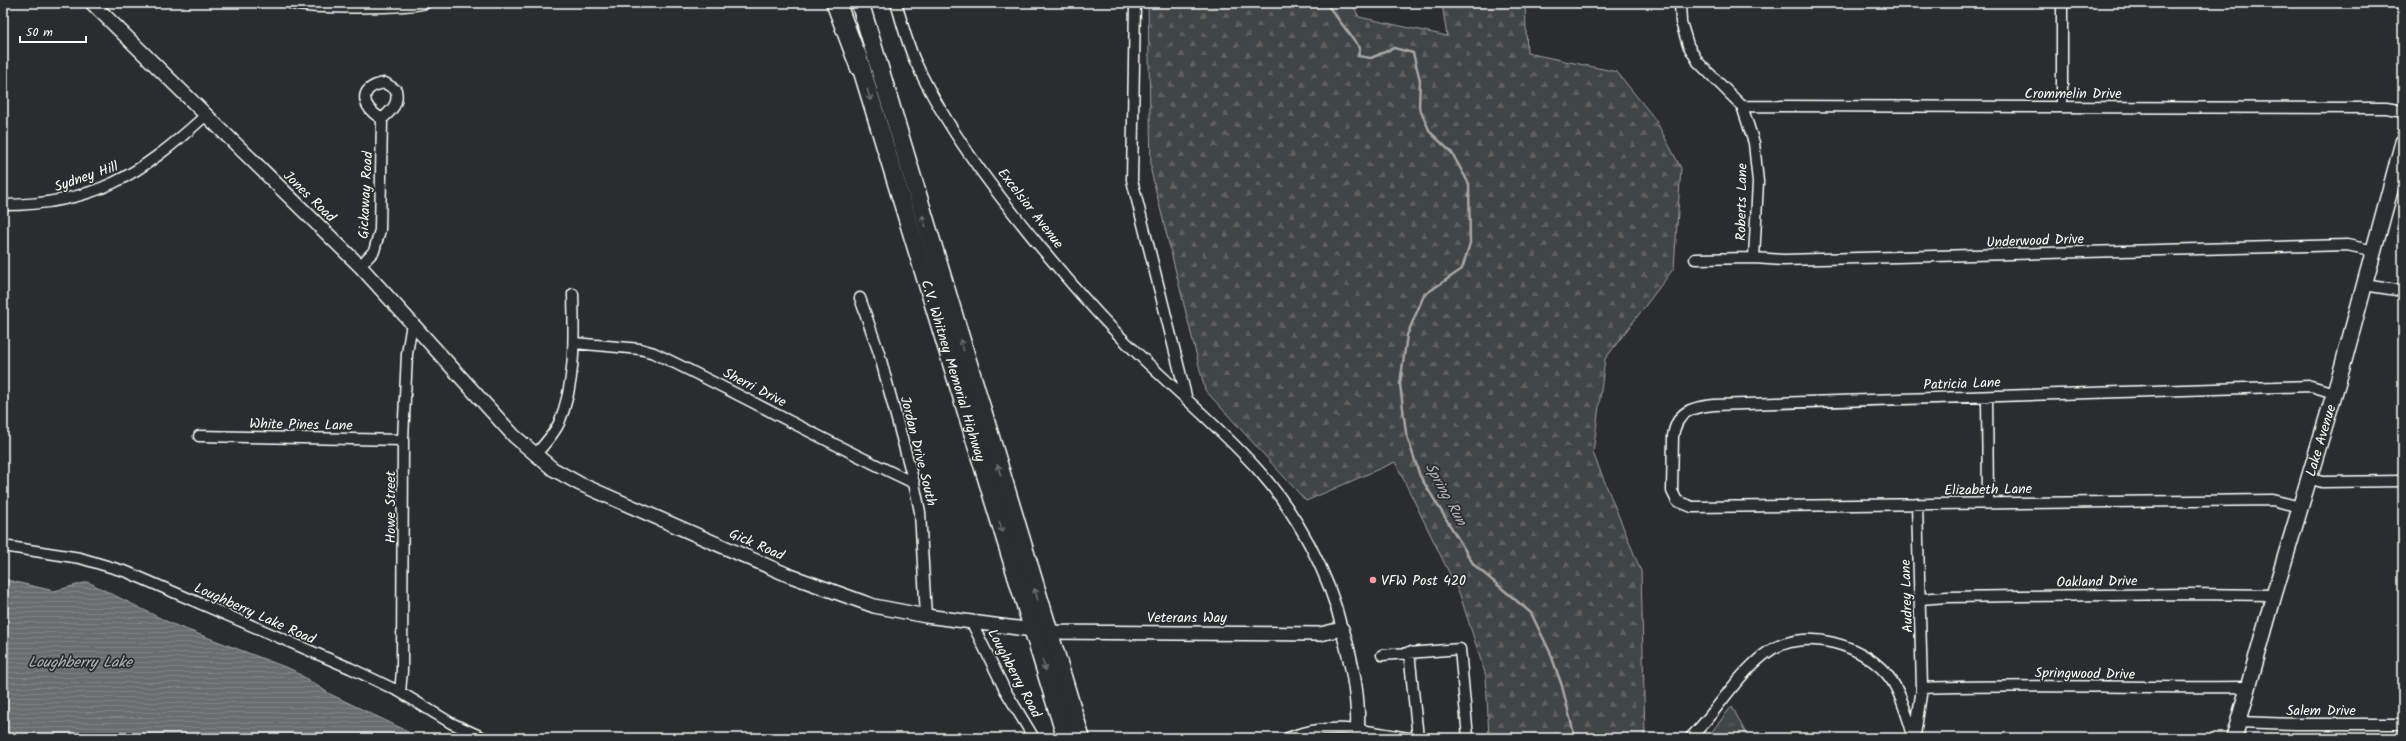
<svg xmlns="http://www.w3.org/2000/svg" width="2406" height="741" viewBox="0 0 2406 741" font-family="Kalam,sans-serif">
<style>
.forest{fill:url(#forest-firs);stroke:#a0a2a2}
.park{fill:url(#park-tufts);stroke:#a0a2a2}
.water{fill:url(#water-rules);stroke:#a6a7a7}
.lines{fill:none;stroke-linecap:round;stroke-linejoin:round}
.stream{stroke:#a6a7a7;stroke-width:2.5}
.minor-casing{stroke:#fff;stroke-width:13}
.tertiary-casing{stroke:#fff;stroke-width:16}
.secondary-casing{stroke:#fff;stroke-width:18}
.trunk-casing{stroke:#fff;stroke-width:20}
.motorway-casing{stroke:#fff;stroke-width:22}
.minor{stroke:#2a2d2e;stroke-width:10}
.tertiary{stroke:#2a2d2e;stroke-width:13}
.secondary{stroke:#2a2d2e;stroke-width:15}
.trunk{stroke:#2a2d2e;stroke-width:17}
.motorway{stroke:#2a2d2e;stroke-width:19}
.oneway{stroke:#6a6c6d}
.poi-dot{fill:#ff9aa2;stroke:#2a2d2e;stroke-width:1.5}
.labels{text-anchor:middle;stroke-width:3.5;stroke-linejoin:round;paint-order:stroke}
.street-label{font-size:14px;fill:#fff;stroke:#2a2d2e}
.poi-label{font-size:14px;fill:#fff;stroke:#2a2d2e;text-anchor:start}
.water-label{font-size:15px;font-style:italic;fill:#b4b6b6;stroke:#2a2d2e}
</style>
<defs>
<pattern id="forest-firs" width="22" height="20" patternUnits="userSpaceOnUse"><rect width="22" height="20" fill="#414445"/><path d="M5 1l3.5 6h-7zM16 11l3.5 6h-7z" fill="#5e6061"/></pattern>
<pattern id="park-tufts" width="24" height="20" patternUnits="userSpaceOnUse"><rect width="24" height="20" fill="#414445"/><path d="M3 7l-1-3M5 7V3M7 7l1-3M15 17l-1-3M17 17v-4M19 17l1-3" fill="none" stroke="#5e6061"/></pattern>
<pattern id="water-rules" width="6" height="5" patternUnits="userSpaceOnUse"><rect width="6" height="5" fill="#6a6c6d"/><path d="M0 2.5h6" fill="none" stroke="#808283"/></pattern>
</defs>
<rect width="100%" height="100%" fill="#2a2d2e"/>
<filter id="ink" filterUnits="userSpaceOnUse"><feTurbulence type="fractalNoise" baseFrequency=".025" numOctaves="2"/><feDisplacementMap in="SourceGraphic" scale="8" xChannelSelector="R" yChannelSelector="G"/><feConvolveMatrix kernelMatrix="1 2 1 2 8 2 1 2 1" color-interpolation-filters="sRGB"/></filter>
<g filter="url(#ink)">
<path class="forest" d="M1148,3h204l7,14 88,19 -5,-33h83l2,50 90,19 38,47 26,49 -7,100 -69,91 -12,94 48,118 4,166 -156,1 -3,-62 -26,-81 -65,-133 -89,39 -101,-111 -54,-219z"/>
<path class="park" d="M1732,706l16,32h-41z"/>
<path class="water" d="M3,579l51,12 34,-9 84,42 121,46 37,24 71,34 16,10h-414z"/>
<g class="lines">
<path class="stream" d="M1326,3l34,45 -2,8 13,2 23,-10 19,5 7,27 -1,27 11,25 22,21 17,31 1,59 -8,26 -38,26 -17,40 -7,49 6,49 14,43 54,89 57,48 19,39 12,34 13,52"/>
<g class="minor-casing">
<path id="minor" d="M290,3c10,7 122,5 136,0
M896,3c6,19 11,41 20,60 30,65 76,125 122,181 31,37 62,74 97,107 41,40 86,77 124,120 38,43 70,102 83,158
M1135,3l-3,177 55,220
M1680,3l1,19 7,23 10,17 44,44 12,37 4,39 -4,76
M385,83l11,7c3,14 -4,20 -14,29 -21,-12 -25,-32 3,-36z
M1742,106l644,2 17,3
M2062,106v-103
M3,205c91,0 137,-30 202,-89
M1695,259l59,-1 29,2 564,-15 28,6
M360,266l14,-15 6,-21 2,-111
M2364,285l39,6
M860,298l19,55 35,130 6,29 6,104
M574,343l66,6 14,4c88,42 172,89 260,130
M1987,397l1,106
M199,436l204,4
M535,455c9,-10 19,-21 24,-32 17,-40 15,-87 14,-129
M2309,478l13,4 81,-1
M2300,507l-28,-7 -580,7 -15,-6 -5,-10 1,-55c4,-25 19,-29 41,-31l597,-19 23,7
M3,546l77,12 47,14 223,96 50,24 51,31 33,15
M1920,599l27,-2 242,-3 85,1
M971,621l34,69 29,48
M1409,652l9,86
M1382,655l78,-6 8,89
M1922,688c109,-4 218,0 327,-1
M400,692l2,-21 1,-231 4,-86 5,-31
M2239,722l57,2h107
M1915,735l7,-47 -5,-184
M1288,738c39,-17 80,-7 121,0
M1690,738c27,-26 44,-60 75,-84 37,-29 102,-10 127,27 11,17 16,39 22,57"/>
</g>
<g class="tertiary-casing">
<path id="tertiary" d="M92,3l268,263 154,170 39,33 27,15 208,91 86,31 52,10 122,16 272,2 22,-5c10,33 18,74 15,109"/>
</g>
<g class="secondary-casing">
<g id="secondary">
<path id="s1" d="M2234,738l40,-143 68,-227 61,-226"/>
</g>
</g>
<g class="trunk-casing">
<g id="trunk">
<path d="M860,3l221,735"/>
<path id="s2" d="M857,54l209,684"/>
</g>
</g>
<g class="motorway-casing">
<path id="motorway" d="M836,3l24,64"/>
</g>
<use href="#minor" class="minor"/>
<use href="#tertiary" class="tertiary"/>
<use href="#secondary" class="secondary"/>
<use href="#trunk" class="trunk"/>
<use href="#motorway" class="motorway"/>
</g>
<defs><path id="oneway-shaft" d="M-6 0H5M1.5-3L5.5 0L1.5 3" fill="none" stroke-width="1.6" stroke-linecap="round" stroke-linejoin="round"/></defs>
<g class="oneway">
<use href="#oneway-shaft" transform="translate(869 95) rotate(72)"/>
<use href="#oneway-shaft" transform="translate(924 221) rotate(-107)"/>
<use href="#oneway-shaft" transform="translate(962 345) rotate(-107)"/>
<use href="#oneway-shaft" transform="translate(999 470) rotate(-107)"/>
<use href="#oneway-shaft" transform="translate(1001 527) rotate(73)"/>
<use href="#oneway-shaft" transform="translate(1036 594) rotate(-107)"/>
<use href="#oneway-shaft" transform="translate(1044 665) rotate(72)"/>
</g>
</g>
<circle class="poi-dot" cx="1373" cy="580" r="4"/>
<g class="labels">
<g class="street-label">
<text x="2073" y="98">Crommelin Drive</text>
<text transform="translate(86 176) rotate(-19)" y="5">Sydney Hill</text>
<text transform="translate(365 195) rotate(-87)" y="5">Gickaway Road</text>
<text transform="translate(310 196) rotate(44)" y="5">Jones Road</text>
<text transform="translate(1741 202) rotate(-89)" y="5">Roberts Lane</text>
<text transform="translate(1031 208) rotate(52)" y="5">Excelsior Avenue</text>
<text transform="translate(2035 240) rotate(-2)" y="5">Underwood Drive</text>
<text dy="5" stroke="none"><textPath href="#s2" startOffset="331">C.V. Whitney Memorial Highway</textPath></text>
<text transform="translate(1962 383) rotate(-2)" y="5">Patricia Lane</text>
<text transform="translate(755 387) rotate(27)" y="5">Sherri Drive</text>
<text transform="translate(301 424) rotate(1)" y="5">White Pines Lane</text>
<text dy="5" stroke="none"><textPath href="#s1" startOffset="310">Lake Avenue</textPath></text>
<text transform="translate(919 451) rotate(76)" y="5">Jordan Drive South</text>
<text transform="translate(1988 489) rotate(-1)" y="5">Elizabeth Lane</text>
<text transform="translate(390 507) rotate(-90)" y="5">Howe Street</text>
<text transform="translate(757 544) rotate(24)" y="5">Gick Road</text>
<text transform="translate(2097 581) rotate(-1)" y="5">Oakland Drive</text>
<text transform="translate(1906 596) rotate(-92)" y="5">Audrey Lane</text>
<text transform="translate(255 613) rotate(24)" y="5">Loughberry Lake Road</text>
<text x="1187" y="622">Veterans Way</text>
<text transform="translate(1015 673) rotate(62)" y="5">Loughberry Road</text>
<text transform="translate(2085 673) rotate(1)" y="5">Springwood Drive</text>
<text x="2321" y="715">Salem Drive</text>
</g>
<g class="poi-label">
<text x="1381" y="585">VFW Post 420</text>
</g>
<g class="water-label">
<text transform="translate(1446 494) rotate(61)" y="5">Spring Run</text>
<text x="80" y="667">Loughberry Lake</text>
</g>
</g>
<rect width="2406" height="741" fill="none" stroke="#2a2d2e" stroke-width="16"/>
<rect x="8" y="8" width="2390" height="725" fill="none" stroke="#fff" stroke-width="1.5" filter="url(#ink)"/>
<path d="M20 36v6h66v-6" fill="none" stroke="#ffffff" stroke-width="2"/>
<text x="26" y="36" font-size="12" fill="#ffffff" stroke="#2a2d2e" stroke-width="3" paint-order="stroke">50 m</text>
</svg>
